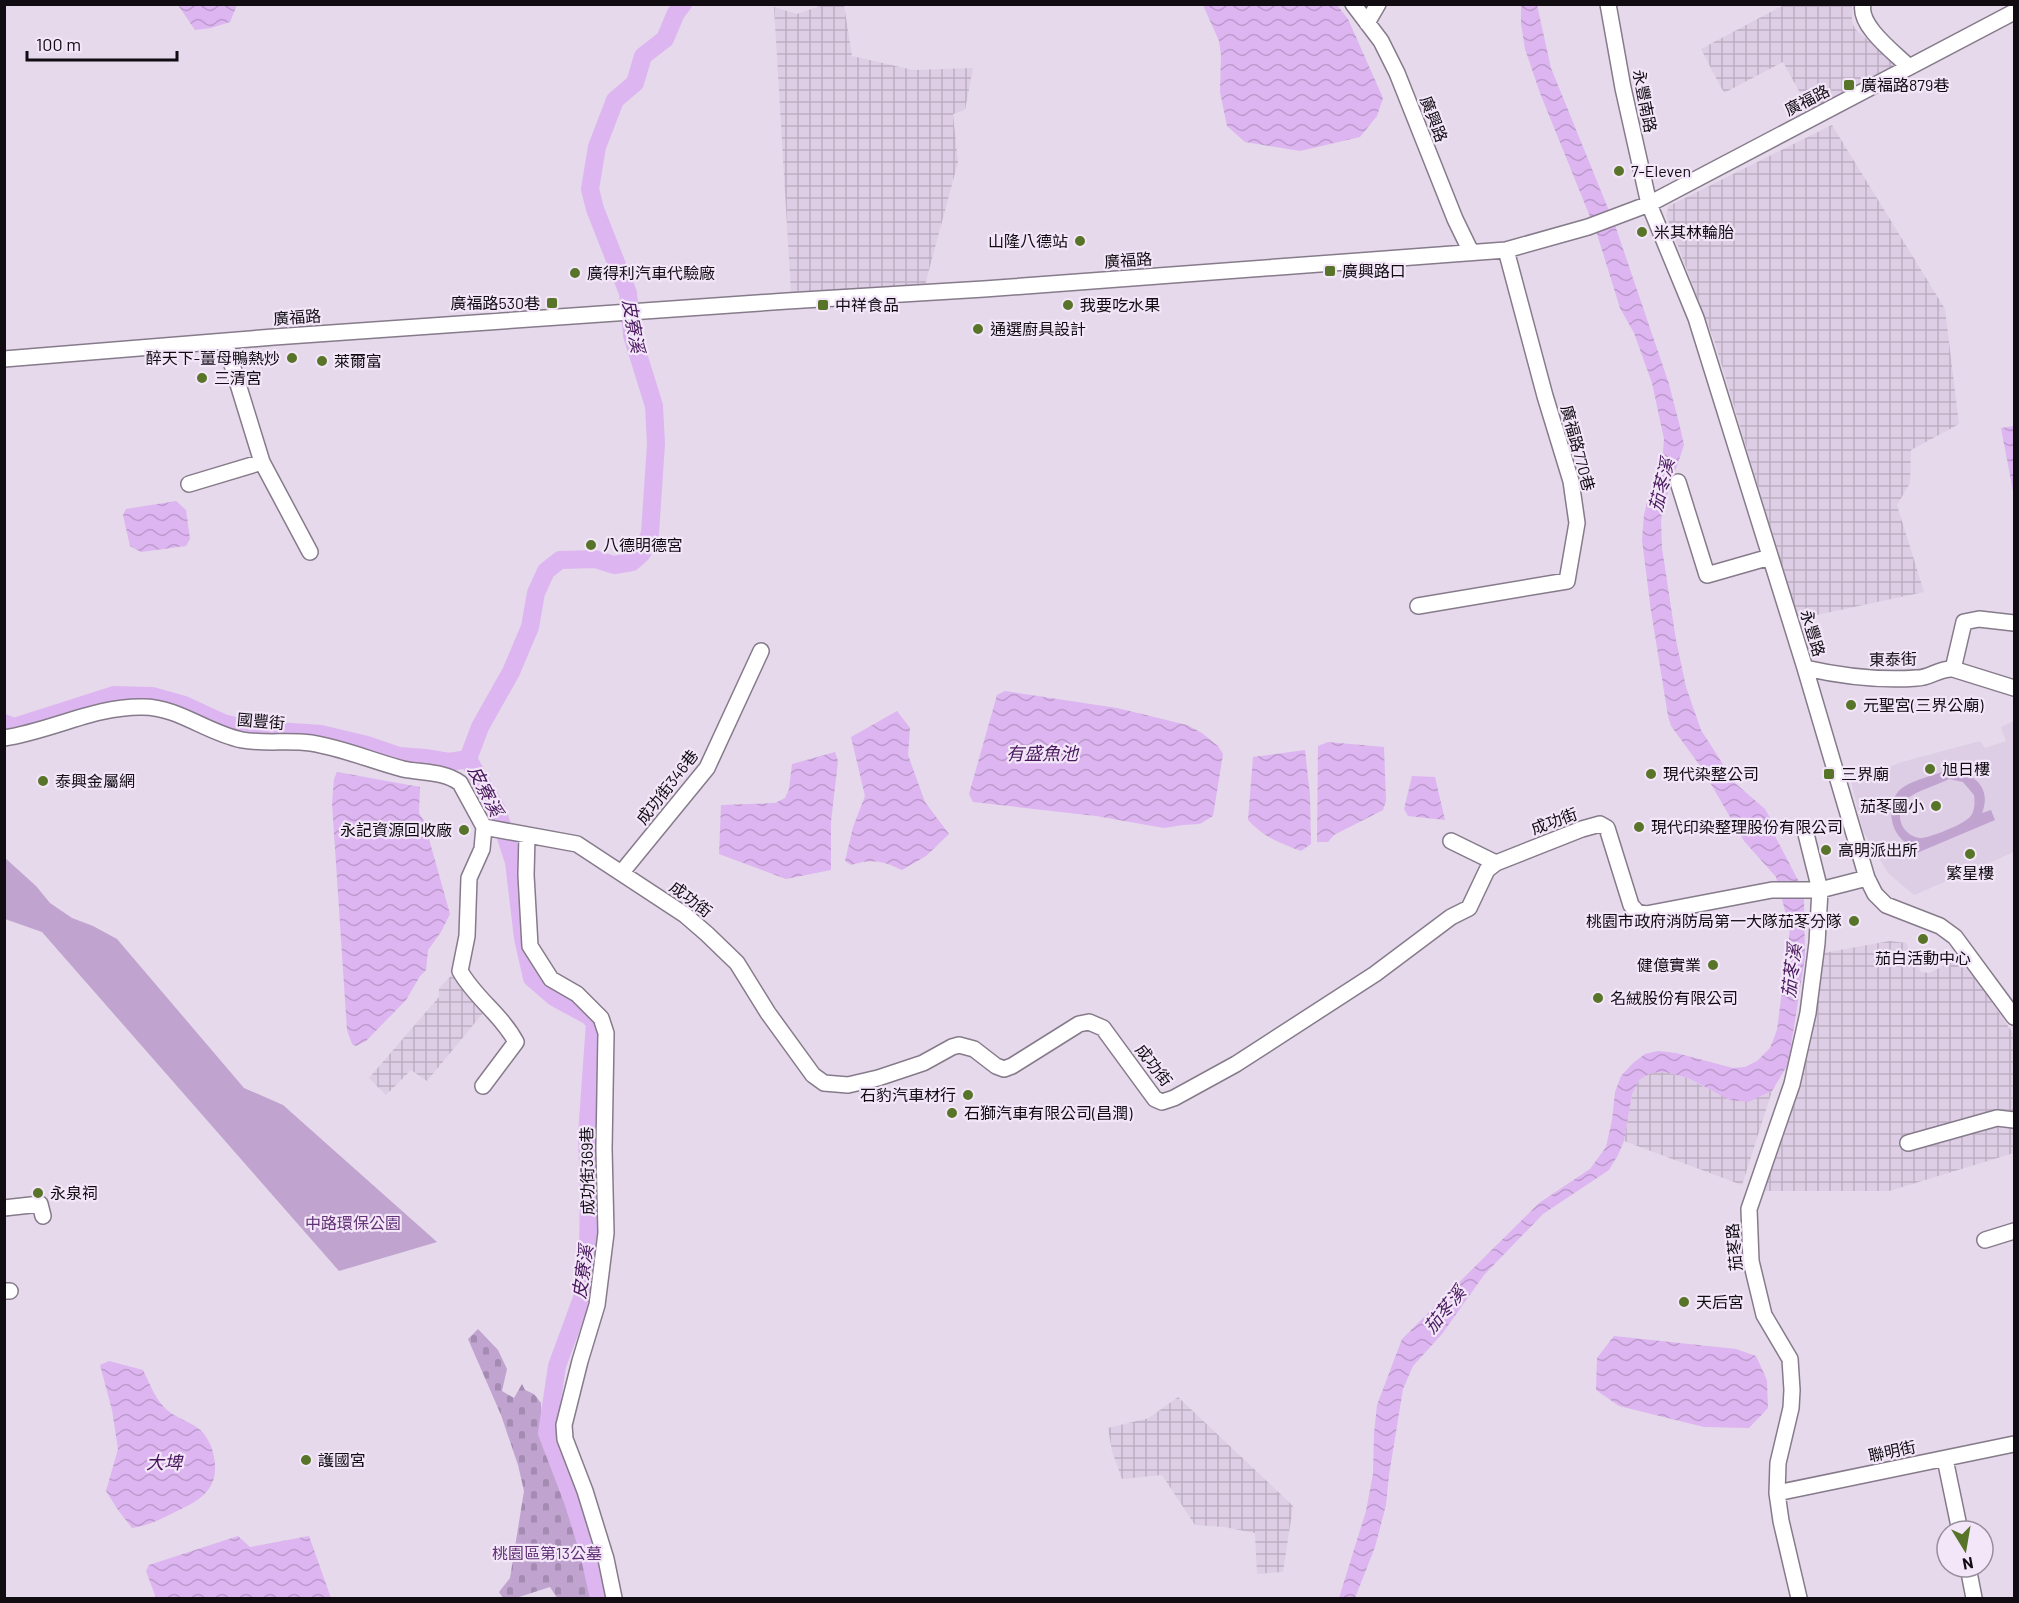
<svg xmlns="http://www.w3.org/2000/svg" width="2019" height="1603" viewBox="0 0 2019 1603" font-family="Barlow,'Noto Sans TC',sans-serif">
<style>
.built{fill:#ddcde5}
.industrial{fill:url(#industrial-grid)}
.cemetery{fill:url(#cemetery-stones)}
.green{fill:#c0a3cf;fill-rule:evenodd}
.water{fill:url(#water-waves)}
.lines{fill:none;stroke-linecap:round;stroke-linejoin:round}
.river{stroke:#ddb5f0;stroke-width:18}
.minor-casing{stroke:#867b8b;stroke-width:18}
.minor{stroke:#fff;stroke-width:15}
.poi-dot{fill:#587429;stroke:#f2e6f8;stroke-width:2}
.labels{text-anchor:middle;stroke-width:4.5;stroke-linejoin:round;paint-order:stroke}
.poi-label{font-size:16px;fill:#100c12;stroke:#f2e6f8;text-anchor:start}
.street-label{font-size:16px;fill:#100c12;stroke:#f2e6f8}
.park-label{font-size:16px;fill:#613075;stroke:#f2e6f8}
.water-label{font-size:18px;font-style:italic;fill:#49185d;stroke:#f2e6f8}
</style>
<defs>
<pattern id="industrial-grid" width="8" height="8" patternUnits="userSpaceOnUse" patternTransform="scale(1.5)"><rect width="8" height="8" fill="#ddcde5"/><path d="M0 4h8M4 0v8" fill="none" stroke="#bdafc3"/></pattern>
<pattern id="cemetery-stones" width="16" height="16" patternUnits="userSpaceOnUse" patternTransform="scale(1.5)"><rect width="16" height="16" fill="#c0a3cf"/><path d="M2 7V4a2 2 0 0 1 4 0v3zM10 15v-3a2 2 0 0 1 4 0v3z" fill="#a48bb1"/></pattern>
<pattern id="water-waves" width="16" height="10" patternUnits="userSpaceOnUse" patternTransform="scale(1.5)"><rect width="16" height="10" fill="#ddb5f0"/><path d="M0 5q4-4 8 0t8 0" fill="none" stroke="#bd9acd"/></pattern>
</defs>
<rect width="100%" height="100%" fill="#e5d9eb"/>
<path class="built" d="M2014,721v131l-100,43 -26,-22 -25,-42 -12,-50 51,-19 78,-21 5,7 21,-7 -5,-14z"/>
<path class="industrial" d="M823,5h21l8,51 61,14 60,-2 -8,42 -12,4 5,48 -33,123 -134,7 -17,-285 23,7z
M1784,5h68v17l3,7 42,36 -87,46 -27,-49 -59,31 -23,-44z
M1832,125l113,184 14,115 -48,26 -1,33 -13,22 27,87 -126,27 -83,-276 -49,-128 3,-9z
M1890,941l16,2 15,29 8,1 30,-14 15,17 40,59v118l-125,38h-125l-3,-7 62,-231z
M453,974l30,39 -56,68 -16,-11 -25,25 -17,-17 70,-81v-9z
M1665,1072l23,6 16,9 55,10 13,-6 -30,94 -118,-44 8,-47 7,-14 12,-7z
M1178,1397l115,109 -10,66 -26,2 -2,-41 -31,-6 -29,-2 -33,-50 -40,4 -10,-28 -4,-23 41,-10z"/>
<path class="cemetery" d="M478,1329l20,21 9,19 -5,22 12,7 8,-14 3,6 9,4 7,9 1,33 42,116 10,46h-37l-7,-11 -34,11h-13l-4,-6 11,-14 14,-87 -6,-26 -17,-50 -33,-76z"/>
<path class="green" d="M1945,771c25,-1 48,14 37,42l9,-3 4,10 -90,38 -4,-9 9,-4c-21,-9 -27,-46 -5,-59 12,-7 27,-10 40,-15zM1949,779l14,3 11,13c1,7 1,16 -4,22 -6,7 -42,22 -51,21 -21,-4 -26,-30 -8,-42 11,-7 26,-11 38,-17z
M4,857l32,29 14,17 22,15 21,8 24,13 127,149 39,17 154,137 -98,29 -297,-339 -37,-13z"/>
<path class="water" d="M178,5h59l-7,17 -19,6 -16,2z
M1203,5h134l11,14 35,79 -6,18 -17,21 -60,14 -55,-9 -18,-16 -7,-34 1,-37 -2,-14z
M1521,5h16l14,63 65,160 53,156 11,43 4,18 -17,50 -6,25 1,28 14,92 10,47 15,43 34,53 30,26 7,12 3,15 24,46 5,16 1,59 -15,95 -3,14 -15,25 -24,11 -18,-2 -42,-22 -23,-6 -14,1 -12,7 -7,14 -8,47 -6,14 -9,15 -66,44 -59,61 -42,59 -29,32 -10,23 -14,86 -3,30 -11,42 -20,51h-16l27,-87 7,-37 1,-41 3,-28 25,-66 137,-136 51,-34 16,-22 6,-27 3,-28 6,-16 12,-13 12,-9 13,-3 18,2 57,15 12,-1 12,-6 13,-13 7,-18 13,-101 -14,-52 -32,-36 -43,-74 -30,-41 -3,-10 -17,-105 -9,-71 2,-25 4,-17 14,-35 2,-24 -12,-56 -18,-50 -14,-25 -23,-74 -57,-141 -15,-44 -4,-26z
M2014,426v70l-13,-68z
M176,501l10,9 4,29 -4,7 -45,6 -11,-6 -7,-31 3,-6z
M1005,691l112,17 70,17 15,8 16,13 5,8 -10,62 -13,8 -17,1 -19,3 -68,-12 -123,-14 -4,-8 28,-99z
M897,711l13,17 -2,27 17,47 24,32 -23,22 -24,14c-18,-9 -31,-12 -51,-5l-6,-4 8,-34 12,-31 -14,-59z
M1328,742l56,5 2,54 -3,9 -49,25 -6,7h-11l1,-96z
M1305,750l5,45 1,49 -10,7c-20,-7 -39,-15 -53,-31l5,-63z
M835,752l3,9 -7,61v48l-45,9 -67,-25 2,-49 54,-2 10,-5 4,-9 3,-25z
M337,772l83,15 -1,26 5,8 26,93 -9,18 -13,18 -2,20 -6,6 -14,24 -40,41 -10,5 -4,-2 -5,-14 -15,-227 2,-24z
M1412,776l23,1 10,43 -37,-4 -4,-7z
M1614,1336l122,13 20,7 11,24 1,28 -19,20 -45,-1 -85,-21 -23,-16 1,-32z
M109,1361l34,9c7,14 12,29 23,39 11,11 29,13 38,25 7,9 10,19 11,30 2,30 -21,39 -44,50 -14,7 -24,12 -39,14l-14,-18 -12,-19 12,-42 -6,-39 -12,-45z
M238,1536l12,11 59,-11 22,62h-175l-10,-27 3,-6z"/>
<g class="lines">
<path class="river" d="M4,723l10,4 100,-32 38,1 32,9 39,18 24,6 74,5 46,11 32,11 26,2 24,4 19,-3
M468,759l29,51 17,52 9,76 9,40 22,19 35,19 6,7 -8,112 2,60 -1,56 -6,47 -25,68 -10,67 26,68 15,48 11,49
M468,759l12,-32 31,-55 19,-45 6,-34 10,-22 14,-11 35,-1 19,6 18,-3 10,-9 8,-20 6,-89 -2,-38 -22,-71 -4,-42 -33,-84 -5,-20 7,-42 18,-47 20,-17 8,-27 22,-17 11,-26 7,-9"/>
<g class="minor-casing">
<path id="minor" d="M1353,4l28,37 16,32 58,146 16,33
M1608,4l15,84 26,116 47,114 109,350 62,210 8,16 11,11 54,21 15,11 59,80
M1863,4c-5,22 32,49 46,63
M1367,23l11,-19
M225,342l37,120 48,90
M4,359l270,-22 513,-36 197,-12 522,-39 82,-23 61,-23 365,-192
M1678,482l29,93 63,-18
M189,484l73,-22
M1418,606l149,-25 10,-58 -6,-42 -26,-85 -39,-146
M1805,668c36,8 74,13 112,10 13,0 22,-10 36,-9l61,19
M1953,669l11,-47 15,-3 35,4
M4,738c47,-7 91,-32 139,-31 35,0 64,26 99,33 22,4 46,0 69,3 32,5 61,18 92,26 19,4 41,2 57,14l24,44 93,17 108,71 22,19 30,29 31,50 45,62 11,8 24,2 30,-7 45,-15 29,-16 7,-2 15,4 22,17 8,3 8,-3 67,-42 10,-2 14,6 52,71 7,3 12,-4 62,-34 139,-90 76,-57 18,-9 18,-38 9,-7 86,-34 18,-5 7,4 24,77 6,7 9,2 126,-24h48l47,-12
M527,835l-1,40 4,71 21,33 26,15 24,24 5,15 -2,116 2,84 -9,72 -17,56 -16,64 1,14 20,52 21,68 8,39
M1451,841l45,22
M622,872l85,-104 54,-117
M483,1086l33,-44c-14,-27 -41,-44 -56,-71l7,-35 2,-58 13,-29 2,-22
M1908,1143l89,-25 17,2
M4,1208l36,-4 3,12
M1985,1240l29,-9
M4,1291h6
M1945,1459l15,72
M1777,1493l237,-49
M1968,1567l6,31
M1799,1598l-18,-77 -4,-28 1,-30 13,-55 1,-18 -2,-31 -26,-44 -13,-54 -2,-52 43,-125 16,-71 9,-70 3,-53 -14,-56"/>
</g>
<use href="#minor" class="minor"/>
</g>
<g class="poi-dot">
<rect x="1843" y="79" width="12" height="12" rx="3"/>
<circle cx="1619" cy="171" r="6"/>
<circle cx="1642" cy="232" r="6"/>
<circle cx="1080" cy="241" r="6"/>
<rect x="1324" y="265" width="12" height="12" rx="3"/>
<circle cx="575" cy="273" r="6"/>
<rect x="546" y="297" width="12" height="12" rx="3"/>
<rect x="817" y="299" width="12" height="12" rx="3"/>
<circle cx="1068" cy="305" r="6"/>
<circle cx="978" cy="329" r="6"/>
<circle cx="292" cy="358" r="6"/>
<circle cx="322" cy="361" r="6"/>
<circle cx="202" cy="378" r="6"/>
<circle cx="591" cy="545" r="6"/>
<circle cx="1851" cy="705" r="6"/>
<circle cx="1930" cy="769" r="6"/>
<circle cx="1651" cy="774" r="6"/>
<rect x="1823" y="768" width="12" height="12" rx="3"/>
<circle cx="43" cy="781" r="6"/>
<circle cx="1936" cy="806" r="6"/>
<circle cx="1639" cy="827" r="6"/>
<circle cx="464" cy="830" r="6"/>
<circle cx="1826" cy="850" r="6"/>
<circle cx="1970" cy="854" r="6"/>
<circle cx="1854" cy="921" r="6"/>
<circle cx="1923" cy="939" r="6"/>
<circle cx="1713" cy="965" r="6"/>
<circle cx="1598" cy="998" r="6"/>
<circle cx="968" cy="1095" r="6"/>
<circle cx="952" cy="1113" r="6"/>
<circle cx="38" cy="1193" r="6"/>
<circle cx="1684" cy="1302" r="6"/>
<circle cx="306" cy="1460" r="6"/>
</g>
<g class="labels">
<g class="poi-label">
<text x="1861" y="91">廣福路879巷</text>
<text x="1631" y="177">7-Eleven</text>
<text x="1654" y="238">米其林輪胎</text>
<text x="1068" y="247" text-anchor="end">山隆八德站</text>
<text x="1342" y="277">廣興路口</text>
<text x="587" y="279">廣得利汽車代驗廠</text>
<text x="540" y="309" text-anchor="end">廣福路530巷</text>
<text x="835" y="311">中祥食品</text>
<text x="1080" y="311">我要吃水果</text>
<text x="990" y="335">通選廚具設計</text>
<text x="280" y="364" text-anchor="end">醉天下-薑母鴨熱炒</text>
<text x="334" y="367">萊爾富</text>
<text x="214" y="384">三清宮</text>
<text x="603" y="551">八德明德宮</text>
<text x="1863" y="711">元聖宮(三界公廟)</text>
<text x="1942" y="775">旭日樓</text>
<text x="1663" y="780">現代染整公司</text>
<text x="1841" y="780">三界廟</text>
<text x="55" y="787">泰興金屬網</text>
<text x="1924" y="812" text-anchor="end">茄苳國小</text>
<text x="1651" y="833">現代印染整理股份有限公司</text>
<text x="452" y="836" text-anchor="end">永記資源回收廠</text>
<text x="1838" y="856">高明派出所</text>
<text x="1970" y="879" text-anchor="middle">繁星樓</text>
<text x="1842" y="927" text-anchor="end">桃園市政府消防局第一大隊茄苳分隊</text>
<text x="1923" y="964" text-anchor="middle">茄白活動中心</text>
<text x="1701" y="971" text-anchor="end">健億實業</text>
<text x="1610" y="1004">名絨股份有限公司</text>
<text x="956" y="1101" text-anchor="end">石豹汽車材行</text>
<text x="964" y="1119">石獅汽車有限公司(昌潤)</text>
<text x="50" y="1199">永泉祠</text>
<text x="1696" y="1308">天后宮</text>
<text x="318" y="1466">護國宮</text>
</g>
<g class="street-label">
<text transform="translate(1807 100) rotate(-27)" y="6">廣福路</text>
<text transform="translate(1645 101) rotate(79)" y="6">永豐南路</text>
<text transform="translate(1434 119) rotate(69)" y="6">廣興路</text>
<text transform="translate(1128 260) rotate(-4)" y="6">廣福路</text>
<text transform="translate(297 317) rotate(-4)" y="6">廣福路</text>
<text transform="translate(1578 448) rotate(75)" y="6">廣福路770巷</text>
<text transform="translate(1813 633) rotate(73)" y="6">永豐路</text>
<text transform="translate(1893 659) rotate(-1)" y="6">東泰街</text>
<text transform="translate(261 721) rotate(5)" y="6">國豐街</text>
<text transform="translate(667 787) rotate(-52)" y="6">成功街346巷</text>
<text transform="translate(1554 821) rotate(-20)" y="6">成功街</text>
<text transform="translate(691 899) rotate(37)" y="6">成功街</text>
<text transform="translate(1154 1065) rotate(52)" y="6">成功街</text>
<text transform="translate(587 1171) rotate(-91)" y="6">成功街369巷</text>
<text transform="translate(1734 1247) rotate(-95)" y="6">茄苳路</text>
<text transform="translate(1892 1451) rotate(-12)" y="6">聯明街</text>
</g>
<g class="park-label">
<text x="353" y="1229">中路環保公園</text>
<text x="547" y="1559">桃園區第13公墓</text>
</g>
<g class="water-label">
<text transform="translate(633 326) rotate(80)" y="6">皮寮溪</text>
<text transform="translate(1662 485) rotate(-76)" y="6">茄苳溪</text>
<text x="1042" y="760">有盛魚池</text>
<text transform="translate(485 791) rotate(63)" y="6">皮寮溪</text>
<text transform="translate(1792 971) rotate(-83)" y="6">茄苳溪</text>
<text transform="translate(583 1272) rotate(-82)" y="6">皮寮溪</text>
<text transform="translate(1445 1310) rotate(-51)" y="6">茄苳溪</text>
<text x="164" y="1469">大埤</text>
</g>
</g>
<rect width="2019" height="1603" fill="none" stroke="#100c12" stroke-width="12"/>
<g transform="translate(1965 1549) rotate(169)"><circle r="28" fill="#f2e6f8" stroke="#988f9c" stroke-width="1.5"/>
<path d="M0-4.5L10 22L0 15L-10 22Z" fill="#587429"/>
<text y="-9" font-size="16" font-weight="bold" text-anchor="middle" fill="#100c12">N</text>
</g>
<path d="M27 51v9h150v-9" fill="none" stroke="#100c12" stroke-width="3"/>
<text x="36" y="51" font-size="18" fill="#100c12" stroke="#f2e6f8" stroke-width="4.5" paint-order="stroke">100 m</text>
</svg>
